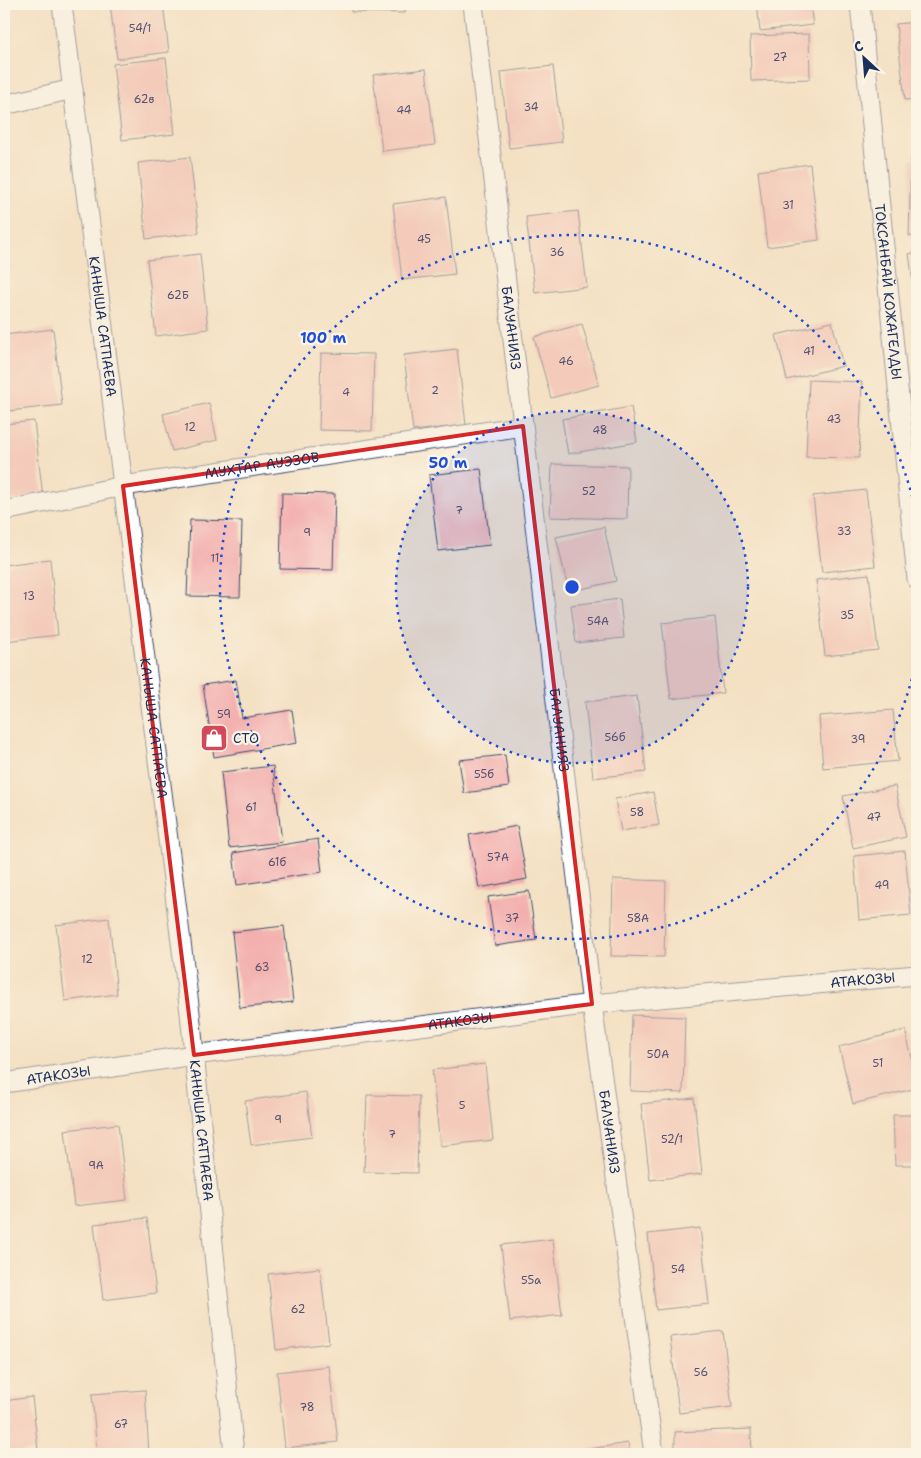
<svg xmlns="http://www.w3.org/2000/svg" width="921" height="1458" viewBox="0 0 921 1458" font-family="'Shantell Sans',sans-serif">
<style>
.building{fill:#f3b0af}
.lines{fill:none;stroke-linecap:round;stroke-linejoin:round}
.street-casing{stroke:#3c4a6d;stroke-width:21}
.street{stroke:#fff;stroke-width:19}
.marked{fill:none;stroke:#d62828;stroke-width:4;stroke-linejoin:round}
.ring{fill:none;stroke:#1d4ed8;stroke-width:2.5;stroke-dasharray:2.5 5}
.labels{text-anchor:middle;stroke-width:4.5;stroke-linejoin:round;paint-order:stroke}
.number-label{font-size:11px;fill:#514f72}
.street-label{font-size:14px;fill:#1b2f5e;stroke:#fcf5e5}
.poi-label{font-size:14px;fill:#1b2f5e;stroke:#fcf5e5;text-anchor:start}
.centre{fill:#1d4ed8;stroke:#fcf5e5;stroke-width:2.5}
.ring-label{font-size:15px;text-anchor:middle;font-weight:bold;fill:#1d4ed8;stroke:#fcf5e5;stroke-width:4.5;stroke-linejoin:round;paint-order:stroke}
</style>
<rect width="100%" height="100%" fill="#fcf5e5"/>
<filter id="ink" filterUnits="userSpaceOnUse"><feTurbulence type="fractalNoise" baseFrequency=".02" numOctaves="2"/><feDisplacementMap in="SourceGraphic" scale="10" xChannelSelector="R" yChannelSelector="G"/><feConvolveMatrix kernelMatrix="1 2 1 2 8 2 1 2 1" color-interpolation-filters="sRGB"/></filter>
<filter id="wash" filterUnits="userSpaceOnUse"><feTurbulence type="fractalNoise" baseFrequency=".0096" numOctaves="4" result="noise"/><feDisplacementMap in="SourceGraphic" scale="20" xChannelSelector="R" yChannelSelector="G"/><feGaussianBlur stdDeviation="1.12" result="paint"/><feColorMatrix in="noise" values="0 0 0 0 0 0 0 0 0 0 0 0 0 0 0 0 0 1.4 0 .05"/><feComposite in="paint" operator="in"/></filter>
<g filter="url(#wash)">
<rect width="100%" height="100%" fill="#f4e1c4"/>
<g id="blocks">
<path class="building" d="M110,4h53l6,48 -52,7z
M352,4h53v9l-54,-1z
M757,4h53l3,21 -53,6z
M917,22v77l-12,1 -9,-76z
M809,34l1,45 -59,2 -1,-45z
M166,58l9,76 -53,6 -9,-76z
M553,66l9,76 -53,6 -8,-76z
M426,69l9,76 -53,6 -9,-76z
M190,157l9,76 -53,6 -8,-76z
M911,159l6,1v76h-8z
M810,164l9,76 -52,7 -9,-76z
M446,197l9,77 -53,6 -9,-76z
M578,211l9,76 -52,6 -9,-76z
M917,252v51h-1l-7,-49z
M200,254l8,75 -52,7 -9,-76z
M832,322l11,44 -56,14 -11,-45z
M582,324l17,61 -48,13 -17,-61z
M53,329l9,76 -53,6 -5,-48v-28z
M457,349l9,76 -53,6 -9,-76z
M321,353l53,1 -2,77 -53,-1z
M809,380l53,2 -3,76 -53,-1z
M209,403l8,37 -45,11 -9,-37z
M631,407l6,35 -69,12 -6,-35z
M34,421l9,76 -39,4v-77z
M552,464l76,2 -1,53 -77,-2z
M481,469l9,76 -52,6 -9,-76z
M866,490l9,76 -53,6 -9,-76z
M282,493l53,1 -2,76 -53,-1z
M190,520l52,1 -2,76 -53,-1z
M604,527l12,54 -47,11 -13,-55z
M50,559l8,76 -53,6 -1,-15v-61z
M869,574l9,76 -53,6 -9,-76z
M620,599l4,39 -48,5 -5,-38z
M715,617l8,76 -52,6 -9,-76z
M236,680l6,38 50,-8 5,33 -83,14 -11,-72z
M637,696l9,76 -53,6 -8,-76z
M893,710l5,51 -75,7 -4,-52z
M505,755l4,32 -45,6 -5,-33z
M273,766l9,76 -53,6 -8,-76z
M895,786l11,51 -53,11 -10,-52z
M653,792l6,33 -38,6 -6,-32z
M517,826l10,53 -48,9 -10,-53z
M318,839l4,33 -85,13 -4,-32z
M905,851l6,64 -52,5 -5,-64z
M613,879l53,2 -2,76 -53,-1z
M529,891l7,49 -41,6 -7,-49z
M109,918l8,76 -52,7 -9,-76z
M284,926l9,76 -53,6 -8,-76z
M632,1015l53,2 -2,76 -53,-2z
M905,1030l12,48v10l-64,16 -14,-57z
M485,1064l8,76 -53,6 -8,-76z
M306,1092l6,45 -61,8 -6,-44z
M367,1095l52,1 -2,77 -53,-1z
M694,1098l8,76 -52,6 -9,-76z
M893,1115h24v50h-22z
M118,1124l9,76 -53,6 -9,-76z
M147,1218l9,75 -53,7 -9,-76z
M700,1228l9,76 -53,6 -8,-76z
M553,1239l9,76 -52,6 -9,-76z
M320,1268l9,75 -53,7 -8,-76z
M723,1331l9,76 -53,6 -9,-76z
M329,1366l9,76 -53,6 -8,-76z
M145,1390l4,64h-52l-5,-60z
M32,1397l6,53 -34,4v-53z
M751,1429l1,25h-77v-22z
M628,1443l2,11h-66v-1z"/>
</g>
</g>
<g filter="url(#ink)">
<use href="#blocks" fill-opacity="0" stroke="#3c4a6d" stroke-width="1"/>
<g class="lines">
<g class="street-casing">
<g id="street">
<path id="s1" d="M62,4l128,1009 44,441"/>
<path id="s2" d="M473,4l119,1000 62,450"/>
<path id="s3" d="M860,4l57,575"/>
<path d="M4,105l69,-16"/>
<path id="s4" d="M4,511l119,-25 400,-60"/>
<path id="s5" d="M4,1083l190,-28 398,-51 325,-29"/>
</g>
</g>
<use href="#street" class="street"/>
</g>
</g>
<path d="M0 0H921V1458H0ZM523,426l69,578 -398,51 -71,-569z" fill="#f4e1c4" fill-opacity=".55" fill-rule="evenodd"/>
<path class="marked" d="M523,426l69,578 -398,51 -71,-569z"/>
<circle cx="572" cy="587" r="176" fill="#1d4ed8" fill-opacity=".12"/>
<g class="ring">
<circle cx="572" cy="587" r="176"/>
<path d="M917 657A352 352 0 1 1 917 517"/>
</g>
<defs>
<g id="shop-square" transform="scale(1.4375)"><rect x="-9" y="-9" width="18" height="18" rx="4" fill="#d1495b" stroke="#fcf5e5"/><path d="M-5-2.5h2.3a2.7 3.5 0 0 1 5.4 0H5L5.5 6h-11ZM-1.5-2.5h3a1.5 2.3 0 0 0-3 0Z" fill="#fff"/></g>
</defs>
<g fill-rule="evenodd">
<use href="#shop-square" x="214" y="738"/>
</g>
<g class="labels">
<g class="number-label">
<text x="140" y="32">54/1</text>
<text x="780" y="61">27</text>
<text x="144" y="103">62в</text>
<text x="531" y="111">34</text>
<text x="404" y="114">44</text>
<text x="788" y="209">31</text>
<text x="424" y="243">45</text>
<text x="557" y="256">36</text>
<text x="178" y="299">62Б</text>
<text x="809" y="355">41</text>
<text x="566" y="365">46</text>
<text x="435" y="394">2</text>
<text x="346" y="396">4</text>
<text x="834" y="423">43</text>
<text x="190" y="431">12</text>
<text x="600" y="434">48</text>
<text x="589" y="495">52</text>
<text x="459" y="514">7</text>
<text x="844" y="535">33</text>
<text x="307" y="536">9</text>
<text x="215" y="562">11</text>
<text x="29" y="600">13</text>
<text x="847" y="619">35</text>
<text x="598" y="625">54А</text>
<text x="224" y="718">59</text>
<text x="615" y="741">56б</text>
<text x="858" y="743">39</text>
<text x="484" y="778">55б</text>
<text x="251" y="811">61</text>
<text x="637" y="816">58</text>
<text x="874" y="821">47</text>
<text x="498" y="861">57А</text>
<text x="277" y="866">61б</text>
<text x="882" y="889">49</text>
<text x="512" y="922">37</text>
<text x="638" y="922">58А</text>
<text x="87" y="963">12</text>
<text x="262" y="971">63</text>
<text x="658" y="1058">50А</text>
<text x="878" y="1067">51</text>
<text x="462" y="1109">5</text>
<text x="278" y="1123">9</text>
<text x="392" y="1138">7</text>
<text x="672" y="1143">52/1</text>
<text x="96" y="1169">9А</text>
<text x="678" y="1273">54</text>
<text x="531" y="1284">55а</text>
<text x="298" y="1313">62</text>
<text x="701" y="1376">56</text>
<text x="307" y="1411">78</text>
<text x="121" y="1428">67</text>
</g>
<g class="street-label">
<text dy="5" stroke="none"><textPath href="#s3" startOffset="289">ТОКСАНБАЙ КОЖАГЕЛДЫ</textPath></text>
<text dy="5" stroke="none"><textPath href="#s1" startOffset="325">КАНЫША САТПАЕВА</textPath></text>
<text dy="5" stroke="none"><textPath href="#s2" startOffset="326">БАЛУАНИЯЗ</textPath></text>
<text dy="5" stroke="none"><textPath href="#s4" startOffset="262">МУХТАР АУЭЗОВ</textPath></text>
<text dy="5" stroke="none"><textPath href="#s1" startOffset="730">КАНЫША САТПАЕВА</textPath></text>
<text dy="5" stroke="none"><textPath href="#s2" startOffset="731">БАЛУАНИЯЗ</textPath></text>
<text dy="5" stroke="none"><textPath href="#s5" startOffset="865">АТАКОЗЫ</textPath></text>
<text dy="5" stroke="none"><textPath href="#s5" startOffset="460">АТАКОЗЫ</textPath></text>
<text dy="5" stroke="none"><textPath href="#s5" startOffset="55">АТАКОЗЫ</textPath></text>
<text dy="5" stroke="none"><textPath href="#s1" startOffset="1135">КАНЫША САТПАЕВА</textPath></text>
<text dy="5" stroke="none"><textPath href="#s2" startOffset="1136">БАЛУАНИЯЗ</textPath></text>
</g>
<g class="poi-label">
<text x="233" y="743">CTO</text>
</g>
</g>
<circle cx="572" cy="587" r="8" class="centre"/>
<g class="ring-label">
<text x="323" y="343">100 m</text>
<text x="448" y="468">50 m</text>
</g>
<rect width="921" height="1458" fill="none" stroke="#fcf5e5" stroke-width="20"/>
<g transform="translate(864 58) rotate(334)" stroke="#fcf5e5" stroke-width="4" paint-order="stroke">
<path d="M0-4L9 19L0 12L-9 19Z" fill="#1b2f5e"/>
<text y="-8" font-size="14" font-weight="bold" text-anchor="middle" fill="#1b2f5e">С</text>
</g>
</svg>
